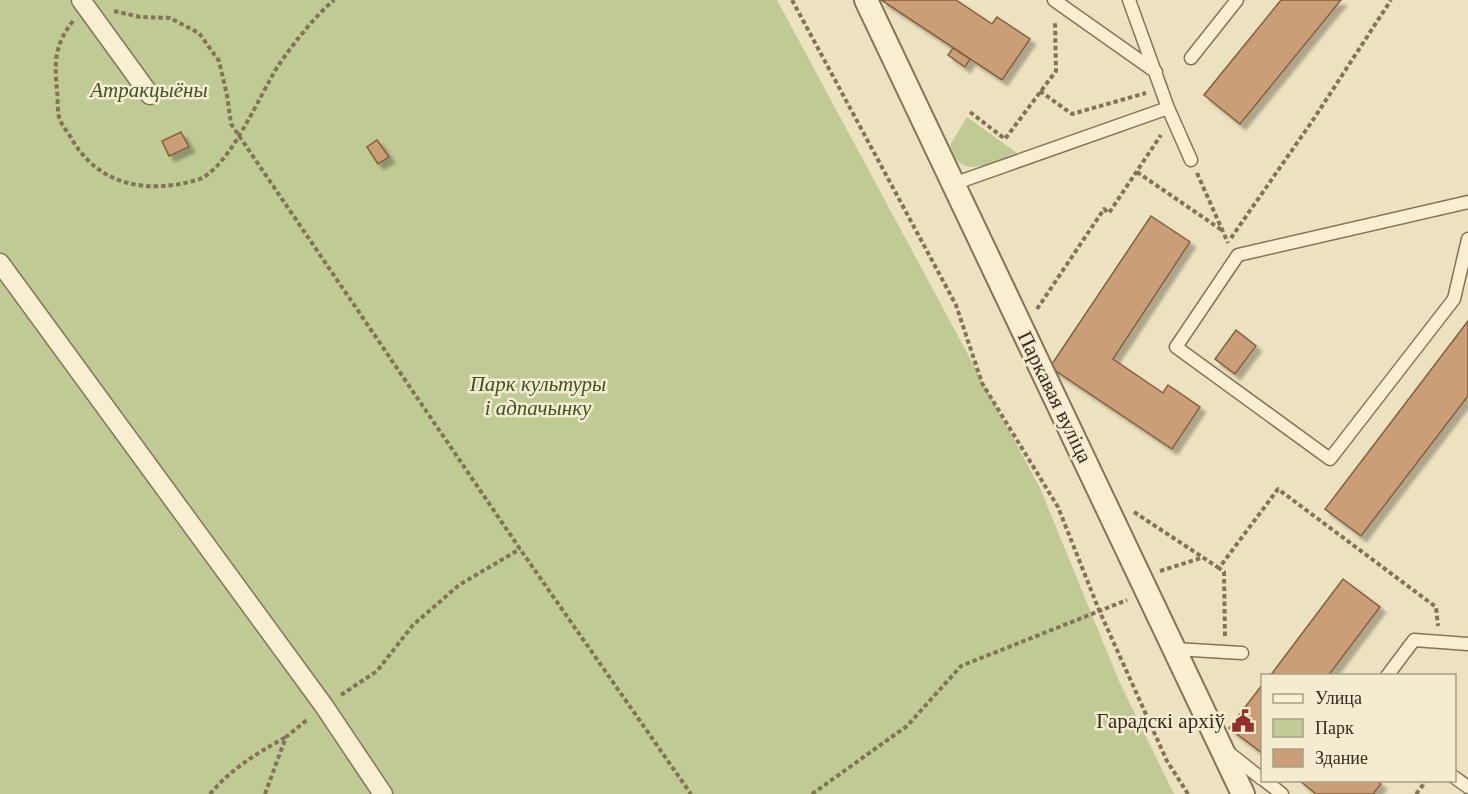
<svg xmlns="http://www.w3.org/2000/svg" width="1468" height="794" viewBox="0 0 1468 794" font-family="Georgia,serif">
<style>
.green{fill:#c0ca95}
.building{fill:#ca9f77;stroke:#845f3f;stroke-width:1.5;filter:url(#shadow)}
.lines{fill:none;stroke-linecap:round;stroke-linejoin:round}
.service-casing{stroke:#857359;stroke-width:15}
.pedestrian-casing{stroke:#857359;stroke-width:21}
.minor-casing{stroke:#857359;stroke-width:26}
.path{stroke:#857359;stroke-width:4;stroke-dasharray:4.5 3;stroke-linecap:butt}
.service{stroke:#f8efd3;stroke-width:12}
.pedestrian{stroke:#f8efd3;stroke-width:18}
.minor{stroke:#f8efd3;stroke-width:22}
.labels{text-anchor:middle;stroke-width:5;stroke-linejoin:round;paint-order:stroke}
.park-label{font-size:21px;font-style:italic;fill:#435124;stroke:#f4ecd0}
.street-label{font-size:21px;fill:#352a1d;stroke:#f4ecd0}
.poi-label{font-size:21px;fill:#352a1d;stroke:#f4ecd0;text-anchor:end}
</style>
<defs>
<filter id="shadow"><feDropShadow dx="5.5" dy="5.5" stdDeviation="1.5" flood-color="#0004"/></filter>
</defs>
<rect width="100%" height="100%" fill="#ece2c0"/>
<path class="green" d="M0,0h777l263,488 79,193 55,113h-1174z
M967,117l50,36c-25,9 -57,30 -67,-8z"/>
<path class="building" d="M881,0h75l36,24 5,-7 33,22 -28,41z
M1281,0h60l-101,124 -36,-29z
M953,48l17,11 -5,8 -17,-12z
M181,132l8,15 -20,9 -7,-15z
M377,140l12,17 -11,7 -11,-17z
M1151,216l39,26 -77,117 50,34 5,-8 32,22 -28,42 -122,-82z
M1468,321v75l-107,140 -36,-27z
M1236,330l20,16 -21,28 -20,-15z
M1343,579l37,28 -52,69h-58z
M1262,685v68l-33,-25z
M1299,780h78l4,4 -8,10h-57z"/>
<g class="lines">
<g class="service-casing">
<path id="service" d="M1054,0l102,72
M1129,0l39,108 23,52
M1191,58l46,-58
M953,184l215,-76
M1468,202l-230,53 -62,92 154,112 124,-160 14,-60
M1175,649l67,4
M1387,676l27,-36 54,4
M1228,752l34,27
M1454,777l14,10
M1264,780l18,14"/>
</g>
<g class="pedestrian-casing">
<path id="pedestrian" d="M81,0l69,95
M0,263l324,443 59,88"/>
</g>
<g class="minor-casing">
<path id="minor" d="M866,0l377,794"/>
</g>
<path class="path" d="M792,0l164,305 26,78 76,124 41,103 68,151 21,33
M114,11l26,6 30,1 29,15 20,28 8,34 4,29 289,425 171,245
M73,21c-18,23 -19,40 -16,69 1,8 0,19 2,27 2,8 10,16 14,24 27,45 75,53 124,39 32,-10 63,-86 81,-114 16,-23 34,-47 56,-66
M1040,91l32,23 74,-21
M970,112l35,27 51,-68 -1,-48
M1137,172l86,59
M1197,173l31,70
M1231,238l82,-118 78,-120
M1037,309l67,-100 5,4 52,-78
M1134,512l85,56
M1160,571l41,-13
M1225,636l-1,-64 -5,-4 59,-79 158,118 2,19
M341,695l36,-24 36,-46 46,-40 61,-36
M210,794c21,-25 47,-41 76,-57
M265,794l21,-57 22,-18
M812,794l95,-68 54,-60 166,-66
M1416,794l11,-14"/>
<use href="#service" class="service"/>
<use href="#pedestrian" class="pedestrian"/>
<use href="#minor" class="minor"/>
</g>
<defs>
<g id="civic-bare" transform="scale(1.8)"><path d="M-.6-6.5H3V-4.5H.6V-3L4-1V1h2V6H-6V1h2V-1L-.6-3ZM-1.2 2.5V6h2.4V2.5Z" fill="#92312a" stroke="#f4ecd0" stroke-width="2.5" paint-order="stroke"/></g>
</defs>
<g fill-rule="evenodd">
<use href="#civic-bare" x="1243" y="721"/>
</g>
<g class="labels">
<g class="park-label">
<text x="149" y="97">Атракцыёны</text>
<text x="538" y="391">Парк культуры<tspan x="538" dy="24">і адпачынку</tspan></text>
</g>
<g class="street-label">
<text transform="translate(1055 397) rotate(64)" y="7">Паркавая вуліца</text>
</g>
<g class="poi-label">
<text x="1225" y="728">Гарадскі архіў</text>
</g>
</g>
<rect x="1261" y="674" width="195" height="108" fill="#f4ecd0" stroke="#a89e88" stroke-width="1.5"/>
<rect x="1273" y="694" width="30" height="9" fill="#f8efd3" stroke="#a89e88" stroke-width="1.5"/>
<text x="1315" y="704" font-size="18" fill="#352a1d">Улица</text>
<rect x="1273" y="719" width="30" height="18" fill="#c0ca95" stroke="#a89e88" stroke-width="1.5"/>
<text x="1315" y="734" font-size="18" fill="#352a1d">Парк</text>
<rect x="1273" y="749" width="30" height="18" fill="#ca9f77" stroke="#a89e88" stroke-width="1.5"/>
<text x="1315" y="764" font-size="18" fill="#352a1d">Здание</text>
</svg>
